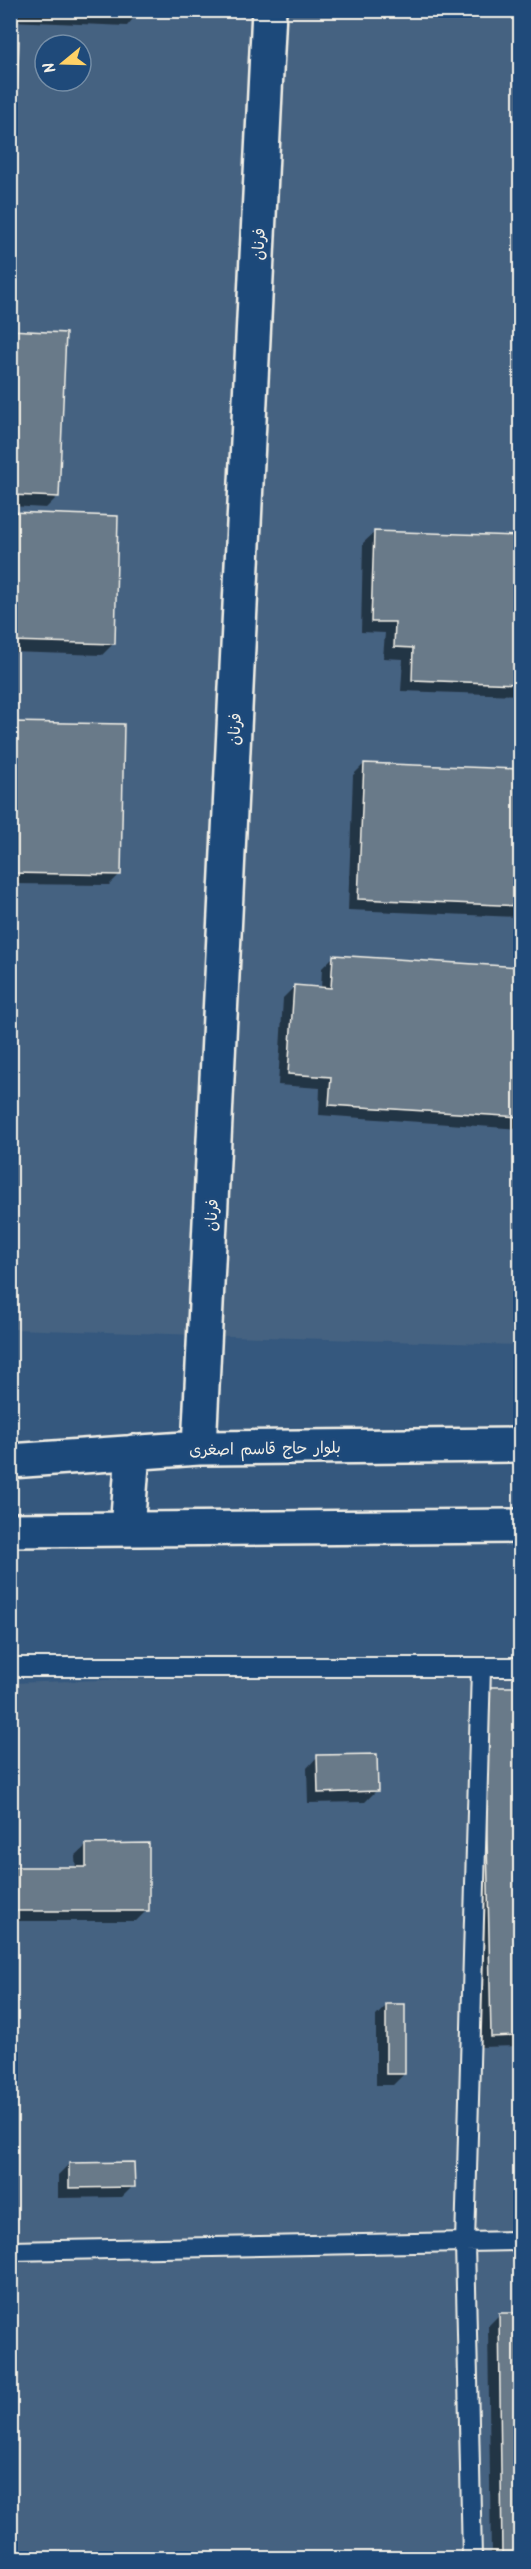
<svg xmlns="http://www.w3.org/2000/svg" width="531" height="2569" viewBox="0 0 531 2569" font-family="Kalam,'Playpen Sans Arabic',sans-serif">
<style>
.built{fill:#456281;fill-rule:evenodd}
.shadow{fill:#0007}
.building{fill:#697a89;stroke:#f4f1e8;stroke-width:1.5}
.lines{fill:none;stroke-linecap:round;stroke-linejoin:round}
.lane-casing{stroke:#f4f1e8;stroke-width:22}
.secondary-casing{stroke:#f4f1e8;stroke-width:38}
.lane{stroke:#1f4a7a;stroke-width:18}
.secondary{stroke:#1f4a7a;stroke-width:33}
.labels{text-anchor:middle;stroke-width:6;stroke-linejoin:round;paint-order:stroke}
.street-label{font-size:16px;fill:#f4f1e8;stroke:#1f4a7a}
</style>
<rect width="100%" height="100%" fill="#35587e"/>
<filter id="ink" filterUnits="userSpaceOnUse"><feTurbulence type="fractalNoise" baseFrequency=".0167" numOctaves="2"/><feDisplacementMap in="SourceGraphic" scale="12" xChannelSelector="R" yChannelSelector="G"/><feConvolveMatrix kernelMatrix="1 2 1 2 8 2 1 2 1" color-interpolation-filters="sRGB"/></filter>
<g filter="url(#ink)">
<path class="built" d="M11,11h509v1334l-509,-16zM45,45h36v36h-36z
M520,1667v891h-509l-1,-875z"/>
<path class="shadow" d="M10,10h130l-13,16 -117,-5z
M10,332l47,165 -11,11 -36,-2z
M10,514l103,130 -11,11 -92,-3z
M375,532l145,6v157l-119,-4 2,-32 -20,-1 2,-25 -24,-1 2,-89z
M10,724l110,150 -11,11 -99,-1z
M364,764l156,7v146l-172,-7 5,-135z
M333,957l187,12v160l-201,-14 1,-27 -42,-3 5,-87 11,-11 27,2 1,-21z
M520,1688v358l-40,1 -7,-347 11,-11z
M318,1756l58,35 -11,11 -57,1 -1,-35z
M87,1845l60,65 -11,11h-126v-52h66l-1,-13z
M387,2005l17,69 -11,11h-17v-69z
M69,2164l64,22 -11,11 -64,1v-23z
M499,2315h21v243h-29l-3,-232z"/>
<path class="building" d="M61,10h81v4z
M10,40l9,1 -3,78h-6z
M10,330l56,3 -7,164 -49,-2z
M10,512l108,4 -3,128 -105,-3z
M374,531l146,5v148l-108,-4 1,-32 -19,-1 1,-25h-24z
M10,722l114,2 -3,151 -111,-2z
M364,763l156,6v137l-162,-7z
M333,955l187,12v150l-191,-12 2,-28 -43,-3 6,-89 37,3z
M484,1687h36v349l-29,1z
M377,1754l1,37 -60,2 -1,-38z
M149,1843v68h-139v-44h76v-23z
M386,2004h19v70h-19z
M134,2162l1,25 -66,1v-25z
M499,2313h21v240h-18z"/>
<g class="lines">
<g class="lane-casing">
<path id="lane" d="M10,1667h510
M10,2251l510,-10
M472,2558l-7,-315 16,-575"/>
</g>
<g class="secondary-casing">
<path id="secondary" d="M199,1448l70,-1438
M10,1461l189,-13 321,-3
M127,1529l6,-77
M10,1530l510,-4"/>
</g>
<use href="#lane" class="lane"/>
<use href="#secondary" class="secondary"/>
</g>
</g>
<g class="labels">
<g class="street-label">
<text transform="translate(258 244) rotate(-87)" y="6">فرنان</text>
<text transform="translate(234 729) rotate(-87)" y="6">فرنان</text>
<text transform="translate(211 1215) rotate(-87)" y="6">فرنان</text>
<text transform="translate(265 1448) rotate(-1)" y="6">بلوار حاج قاسم اصغری</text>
</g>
</g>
<rect width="531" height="2569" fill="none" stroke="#1f4a7a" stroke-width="36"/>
<rect x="18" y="18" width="495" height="2533" fill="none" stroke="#f4f1e8" stroke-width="2" filter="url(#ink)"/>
<g transform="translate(63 63) rotate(251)"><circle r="28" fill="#1f4a7a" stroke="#748da6" stroke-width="1.5"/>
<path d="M0-4.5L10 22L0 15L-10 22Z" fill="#ffd166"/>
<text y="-9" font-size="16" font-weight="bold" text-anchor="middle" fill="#f4f1e8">N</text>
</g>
</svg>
